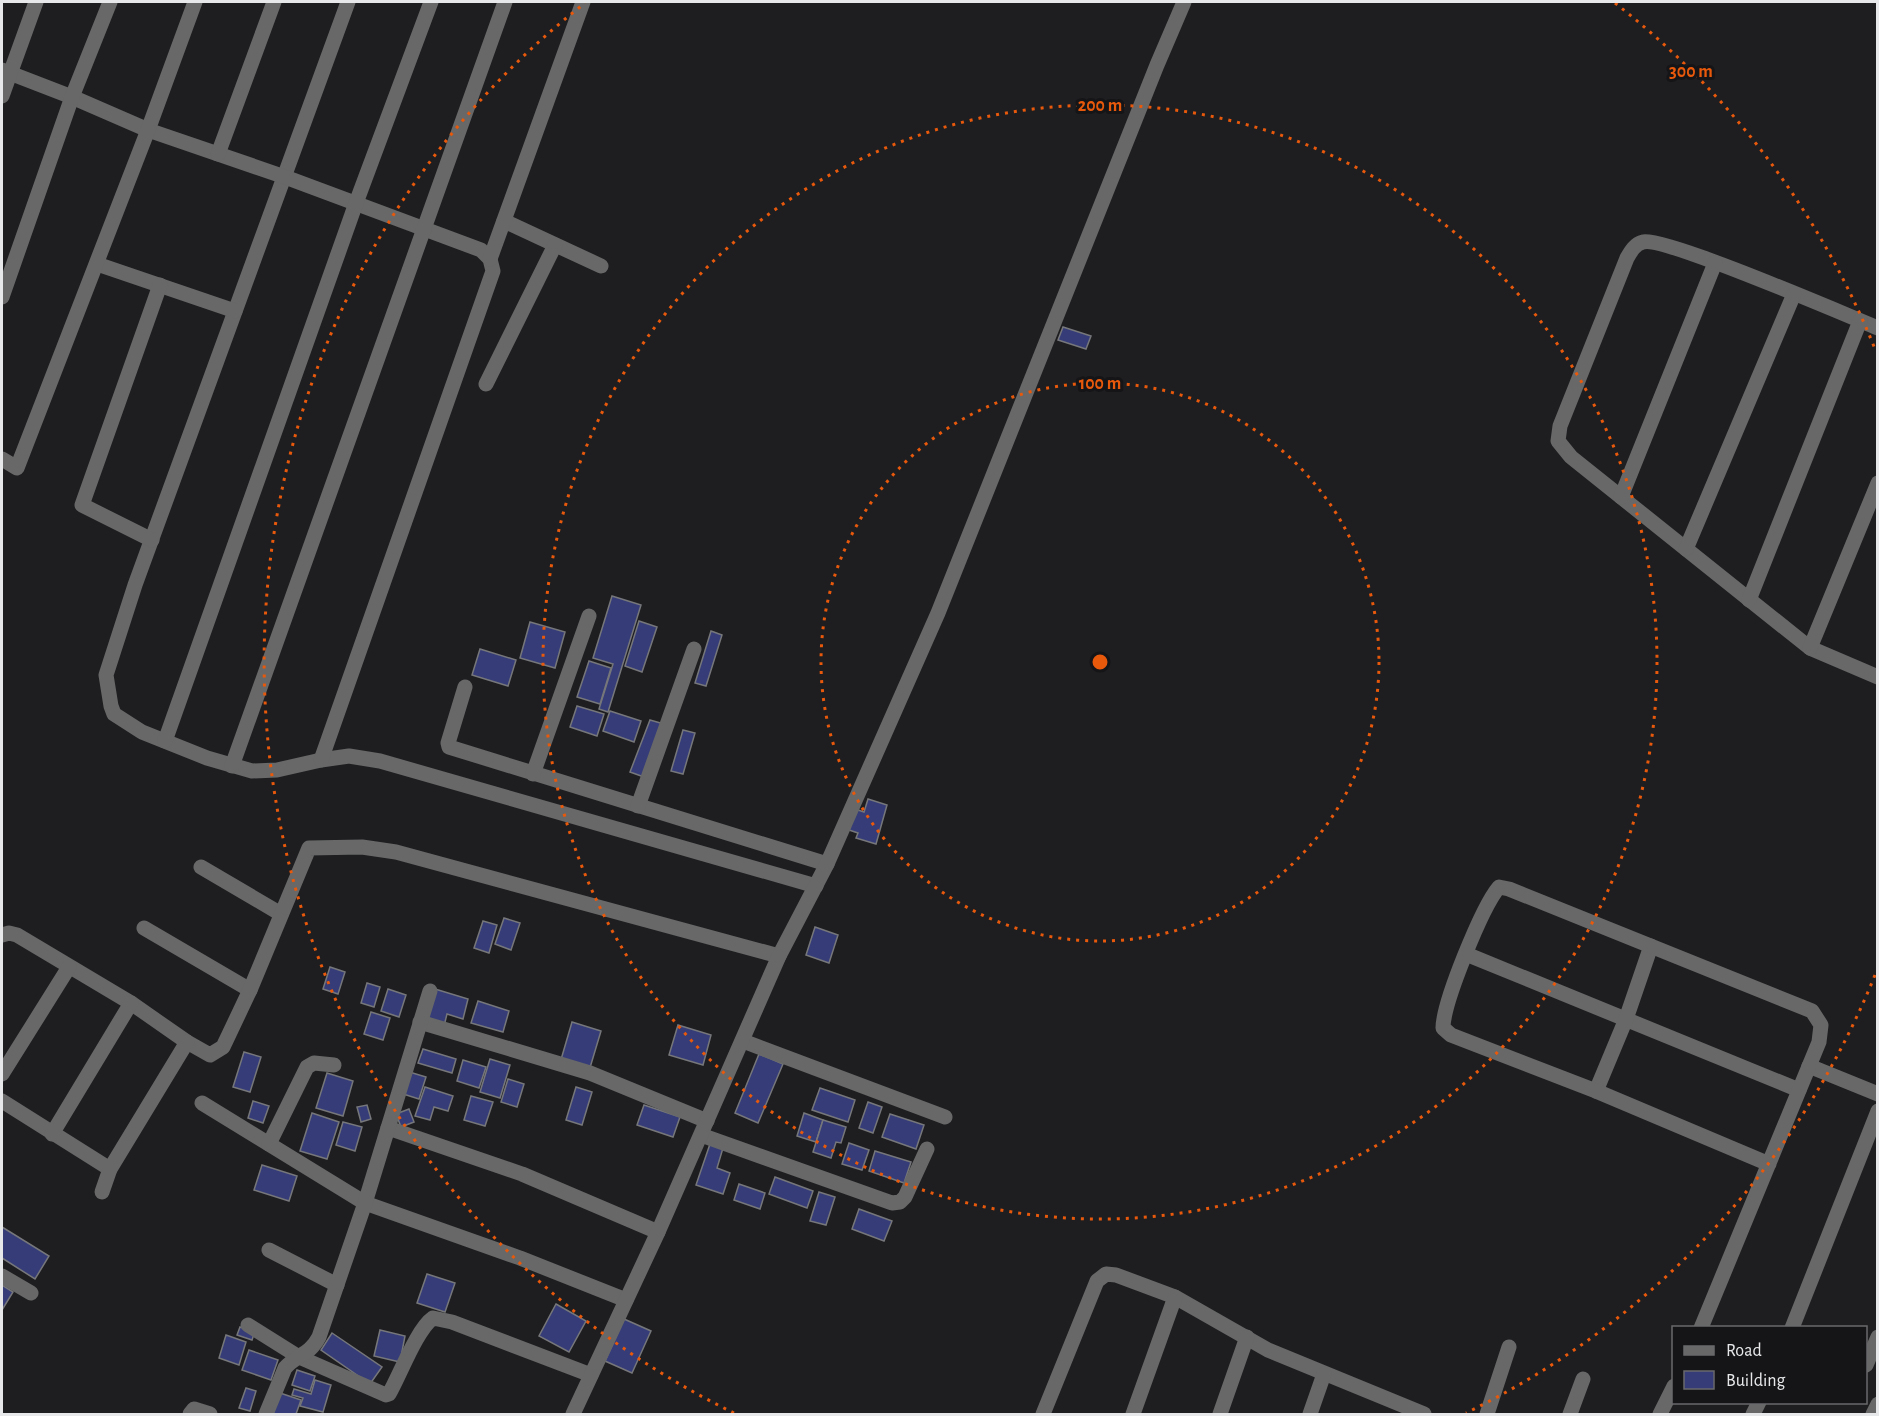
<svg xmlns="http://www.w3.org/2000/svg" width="1879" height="1416" viewBox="0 0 1879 1416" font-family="'Alegreya Sans',sans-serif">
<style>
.building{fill:#353c78;stroke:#76777a;stroke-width:1.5}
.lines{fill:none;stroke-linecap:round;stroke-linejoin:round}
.minor{stroke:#676867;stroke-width:15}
.ring{fill:none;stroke:#e8590c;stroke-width:3;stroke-dasharray:3 6}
.centre{fill:#e8590c;stroke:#151518;stroke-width:3}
.ring-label{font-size:18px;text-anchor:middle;font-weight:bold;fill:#e8590c;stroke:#151518;stroke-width:6;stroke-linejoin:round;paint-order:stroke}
</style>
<rect width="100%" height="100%" fill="#1e1e21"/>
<g class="building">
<path d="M 1063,327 L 1091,336 L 1086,349 L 1058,340 Z"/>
<path d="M 612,596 L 641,605 L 608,712 L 599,709 L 613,664 L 593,658 Z"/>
<path d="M 639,621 L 657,627 L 642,672 L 625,666 Z"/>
<path d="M 530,622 L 565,632 L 555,668 L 520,658 Z"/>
<path d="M 711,631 L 722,635 L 706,686 L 695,683 Z"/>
<path d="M 480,649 L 516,660 L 508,686 L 472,675 Z"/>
<path d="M 589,661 L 611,668 L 600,704 L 577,697 Z"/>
<path d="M 577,706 L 604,714 L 597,736 L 570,727 Z"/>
<path d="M 610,711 L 641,721 L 634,742 L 603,731 Z"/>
<path d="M 650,720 L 664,724 L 644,777 L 630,772 Z"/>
<path d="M 683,730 L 695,733 L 683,774 L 671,771 Z"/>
<path d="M 868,799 L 887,805 L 876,844 L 856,838 L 858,833 L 849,830 L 855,809 L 864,812 Z"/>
<path d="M 504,918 L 520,923 L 511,950 L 495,944 Z"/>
<path d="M 483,921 L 497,925 L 489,953 L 474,948 Z"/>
<path d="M 815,927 L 838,935 L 829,963 L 806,955 Z"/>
<path d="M 330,967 L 345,972 L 338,994 L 323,989 Z"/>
<path d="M 367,983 L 380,987 L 374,1007 L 361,1003 Z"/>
<path d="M 388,989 L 406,995 L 399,1017 L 381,1011 Z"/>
<path d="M 435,989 L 468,999 L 463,1019 L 447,1014 L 444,1026 L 424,1020 Z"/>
<path d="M 478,1001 L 509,1011 L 503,1032 L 471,1023 Z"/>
<path d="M 371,1012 L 390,1018 L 383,1040 L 364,1034 Z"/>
<path d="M 572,1022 L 601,1031 L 589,1071 L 560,1063 Z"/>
<path d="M 678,1025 L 711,1035 L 703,1065 L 669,1055 Z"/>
<path d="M 423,1049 L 456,1059 L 452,1073 L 418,1063 Z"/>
<path d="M 244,1052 L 261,1057 L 250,1092 L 233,1087 Z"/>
<path d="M 759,1054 L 783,1064 L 758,1123 L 735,1113 Z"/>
<path d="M 490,1059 L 510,1065 L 500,1098 L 480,1092 Z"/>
<path d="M 463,1060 L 486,1067 L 479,1088 L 457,1081 Z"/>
<path d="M 406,1071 L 426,1077 L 419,1099 L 400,1093 Z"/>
<path d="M 327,1073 L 353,1081 L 343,1116 L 316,1108 Z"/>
<path d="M 508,1079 L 524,1084 L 517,1107 L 501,1102 Z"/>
<path d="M 425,1087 L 453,1096 L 448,1111 L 434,1107 L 430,1120 L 415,1116 Z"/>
<path d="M 576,1087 L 592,1092 L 582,1125 L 566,1120 Z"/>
<path d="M 820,1088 L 855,1100 L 848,1122 L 812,1110 Z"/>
<path d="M 471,1096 L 493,1102 L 485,1126 L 464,1120 Z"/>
<path d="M 253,1101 L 269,1106 L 263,1123 L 248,1118 Z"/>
<path d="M 868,1102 L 882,1107 L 873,1133 L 859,1128 Z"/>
<path d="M 367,1105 L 371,1119 L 361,1122 L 357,1107 Z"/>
<path d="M 644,1105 L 680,1117 L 673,1137 L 637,1125 Z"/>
<path d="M 409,1109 L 414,1122 L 401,1127 L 396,1114 Z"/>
<path d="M 312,1113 L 339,1122 L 327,1159 L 300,1151 Z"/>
<path d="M 804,1113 L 823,1120 L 816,1142 L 797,1136 Z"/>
<path d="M 890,1114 L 924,1125 L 916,1149 L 882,1137 Z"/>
<path d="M 823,1120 L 846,1127 L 841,1143 L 836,1142 L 831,1158 L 813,1152 Z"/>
<path d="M 343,1122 L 362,1127 L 355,1151 L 336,1145 Z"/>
<path d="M 849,1143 L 869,1150 L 862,1170 L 842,1164 Z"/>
<path d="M 710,1144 L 723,1148 L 717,1168 L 730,1173 L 723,1194 L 696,1185 Z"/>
<path d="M 875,1151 L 911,1162 L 904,1183 L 869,1171 Z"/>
<path d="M 262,1165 L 297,1176 L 289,1201 L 254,1190 Z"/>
<path d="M 775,1177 L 813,1191 L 807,1208 L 769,1194 Z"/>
<path d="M 739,1184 L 765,1193 L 760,1209 L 734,1200 Z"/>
<path d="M 819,1192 L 835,1197 L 826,1225 L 810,1221 Z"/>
<path d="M 859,1209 L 892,1221 L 884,1241 L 852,1229 Z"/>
<path d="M 2,1227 L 49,1256 L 35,1279 L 2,1258 Z"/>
<path d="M 427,1274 L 455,1283 L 445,1312 L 417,1303 Z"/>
<path d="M 2,1285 L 13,1292 L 2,1310 Z"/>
<path d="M 556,1304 L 586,1321 L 569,1352 L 539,1336 Z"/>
<path d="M 624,1319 L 651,1331 L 632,1373 L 605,1361 Z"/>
<path d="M 240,1327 L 255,1331 L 252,1340 L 237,1335 Z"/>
<path d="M 380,1330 L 405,1336 L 400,1362 L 374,1356 Z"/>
<path d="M 332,1333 L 382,1367 L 370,1384 L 321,1350 Z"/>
<path d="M 226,1335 L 246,1342 L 239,1365 L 219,1358 Z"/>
<path d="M 249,1350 L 278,1360 L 271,1380 L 242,1370 Z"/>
<path d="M 297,1370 L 315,1376 L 310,1391 L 292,1385 Z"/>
<path d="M 315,1380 L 331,1385 L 323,1412 L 300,1406 L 303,1398 L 292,1395 L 294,1389 L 311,1394 Z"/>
<path d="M 246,1388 L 256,1391 L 250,1411 L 239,1408 Z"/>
<path d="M 280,1393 L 301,1400 L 296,1414 L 273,1414 Z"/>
</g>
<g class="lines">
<g class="minor">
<path d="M 348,2 L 135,585 L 106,675 L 111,706 L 114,714 L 142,732 L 207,758 L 252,771 L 277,770 L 321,760 L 349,756 L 380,761 L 816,886"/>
<path d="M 2,70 L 72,97 L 148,130 L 285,177 L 481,250 L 490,259 L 493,271 L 321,760"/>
<path d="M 2,96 L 36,2"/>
<path d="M 218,154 L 274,2"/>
<path d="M 504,221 L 601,266"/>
<path d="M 490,259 L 583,2"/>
<path d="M 97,264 L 235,311"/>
<path d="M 2,297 L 72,97 L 110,2"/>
<path d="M 1878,328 C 1846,315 1663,236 1643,242 C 1635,244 1631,251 1627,258 L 1560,426 L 1558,441 L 1571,457 L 1810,648 L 1878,677"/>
<path d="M 486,384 L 555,245"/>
<path d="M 2,459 L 17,468 L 148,130 L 195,2"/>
<path d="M 1621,497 L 1715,263"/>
<path d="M 152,540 L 82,505 L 160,285"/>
<path d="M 1686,549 L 1794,294"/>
<path d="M 1749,600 L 1860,321"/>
<path d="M 1810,648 L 1878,483"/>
<path d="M 465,687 L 448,743 L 449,747 L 827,864"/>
<path d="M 165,741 L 356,203 L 431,2"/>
<path d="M 232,766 L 505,2"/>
<path d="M 533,774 L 589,616"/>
<path d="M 638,806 L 694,649"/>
<path d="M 201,867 L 281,914"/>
<path d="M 144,928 L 250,990"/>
<path d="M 2,935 L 9,933 L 17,935 L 131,1003 L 187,1042 L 210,1055 L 223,1047 L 250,990 L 309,848 L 362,847 L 396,852 L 779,956"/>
<path d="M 1466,954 L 1799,1090"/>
<path d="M 420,1022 L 590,1073 L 707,1121"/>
<path d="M 743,1041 L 945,1117"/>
<path d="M 1809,1066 L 1878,1094"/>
<path d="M 2,1074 L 69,967"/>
<path d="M 1596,1091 L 1626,1019 L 1651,946"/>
<path d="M 2,1101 L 110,1169"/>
<path d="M 202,1103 L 365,1203 L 520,1258 L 626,1300"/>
<path d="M 388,1128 L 522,1174 L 658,1232"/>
<path d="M 52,1134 L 131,1003"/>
<path d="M 701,1135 L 892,1203 L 900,1202 L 905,1197 L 927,1149"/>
<path d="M 269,1144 L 307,1067 L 314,1063 L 334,1065"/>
<path d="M 102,1192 L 110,1169 L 187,1042"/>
<path d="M 269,1250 L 337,1285"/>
<path d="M 2,1276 L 31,1293"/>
<path d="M 248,1325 L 299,1357 L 386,1395 L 389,1394 C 400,1375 417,1329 433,1318 L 452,1322 L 591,1375"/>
<path d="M 1701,1328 L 1819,1042 L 1821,1025 L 1812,1011 L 1509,889 L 1499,887 C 1482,907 1443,1003 1443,1028 L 1451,1035 L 1596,1091 L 1769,1164"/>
<path d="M 1792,1328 L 1878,1111"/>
<path d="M 1866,1365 L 1878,1337"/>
<path d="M 190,1414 L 194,1409 L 210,1414"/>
<path d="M 266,1414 L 285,1368 C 297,1354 309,1356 319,1337 L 365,1203 L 430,991"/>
<path d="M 573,1414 L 658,1232 L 779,956 L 827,864 L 938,613 L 1157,65 L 1184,2"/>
<path d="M 1043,1414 L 1097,1281 L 1106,1274 L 1116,1275 L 1175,1297 L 1268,1350 L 1424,1414"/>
<path d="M 1133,1414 L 1175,1297"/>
<path d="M 1220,1414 L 1247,1337"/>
<path d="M 1310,1414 L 1324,1374"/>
<path d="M 1487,1414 L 1509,1347"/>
<path d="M 1570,1414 L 1583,1379"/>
<path d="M 1660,1414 L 1674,1386"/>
<path d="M 1753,1414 L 1759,1402"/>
<path d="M 1873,1414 L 1878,1404"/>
</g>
</g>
<g class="ring">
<circle cx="1100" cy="662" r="279"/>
<circle cx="1100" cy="662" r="557"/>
<path d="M1875 975A836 836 0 0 1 1466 1413M734 1413A836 836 0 0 1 585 3M1615 3A836 836 0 0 1 1875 349"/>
</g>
<circle cx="1100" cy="662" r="9" class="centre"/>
<g class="ring-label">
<text x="1691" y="77">300 m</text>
<text x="1100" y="111">200 m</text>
<text x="1100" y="389">100 m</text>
</g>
<rect width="1879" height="1416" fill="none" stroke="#e7e8ea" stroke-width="6"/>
<rect x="1672" y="1326" width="195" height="78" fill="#151518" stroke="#69696c" stroke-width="1.5"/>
<rect x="1684" y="1346" width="30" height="9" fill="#676867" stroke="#69696c" stroke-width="1.5"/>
<text x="1726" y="1356" font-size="18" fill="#e7e8ea">Road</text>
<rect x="1684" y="1371" width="30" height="18" fill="#353c78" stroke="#69696c" stroke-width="1.5"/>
<text x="1726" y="1386" font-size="18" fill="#e7e8ea">Building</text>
</svg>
